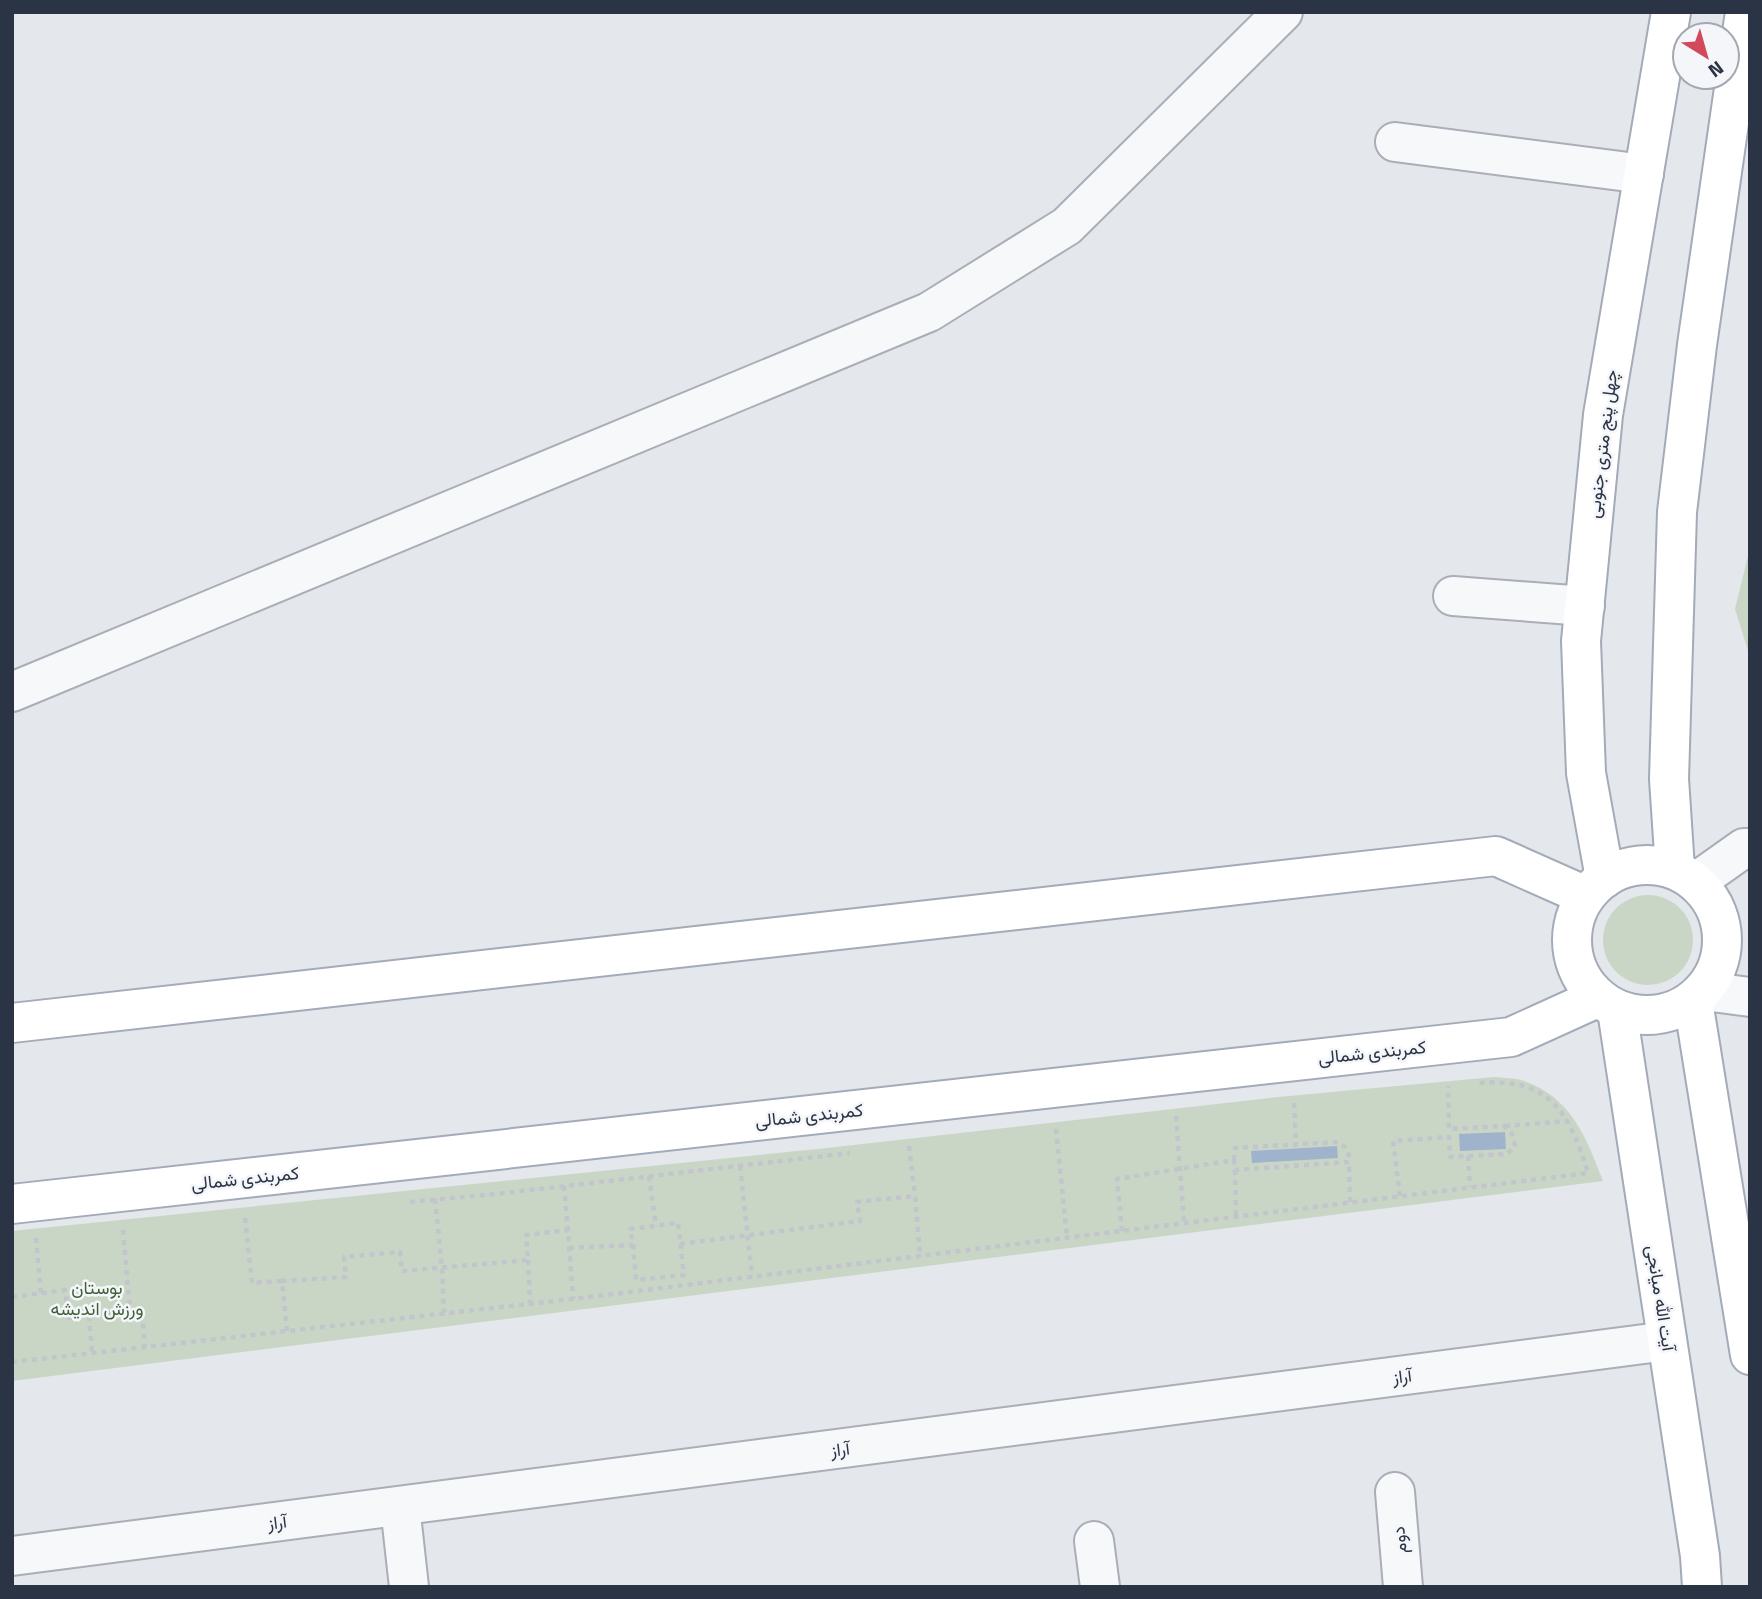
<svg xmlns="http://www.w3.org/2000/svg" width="1762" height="1599" viewBox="0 0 1762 1599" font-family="'Titillium Web',Vazirmatn,sans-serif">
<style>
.green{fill:#c9d6c5}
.water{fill:#9fb4cc}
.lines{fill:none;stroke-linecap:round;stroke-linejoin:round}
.minor-casing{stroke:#a9aeb7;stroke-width:42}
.major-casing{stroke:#a3abb8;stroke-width:42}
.path{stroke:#c2c5cb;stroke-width:4.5;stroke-dasharray:5 5;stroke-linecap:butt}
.minor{stroke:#f7f8fa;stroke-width:38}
.major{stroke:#fff;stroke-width:38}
.labels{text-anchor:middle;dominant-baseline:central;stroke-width:5;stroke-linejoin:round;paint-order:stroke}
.street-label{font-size:18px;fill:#2b3445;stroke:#f4f6f9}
.park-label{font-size:18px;fill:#3f6138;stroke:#f4f6f9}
</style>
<rect width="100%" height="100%" fill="#e4e7ec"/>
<g class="green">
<path d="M 1750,548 L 1750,657 L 1735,609 Z"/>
<circle cx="1648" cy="940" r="45"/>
<path d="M 1494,1077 C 1503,1078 1513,1078 1521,1080 C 1571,1096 1586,1137 1603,1181 L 12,1381 L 12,1231 L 827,1148 L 1278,1097 Z"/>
</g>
<g class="water">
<path d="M 1505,1132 L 1506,1149 L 1460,1151 L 1459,1134 Z"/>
<path d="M 1337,1146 L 1338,1158 L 1252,1163 L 1251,1151 Z"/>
</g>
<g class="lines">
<g class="minor-casing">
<g id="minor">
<path d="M 1395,142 L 1644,174"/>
<path d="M 1453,596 L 1585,606"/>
<path d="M 12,692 L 929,312 L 1067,226 L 1283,12"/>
<path d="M 1696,882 L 1744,848 L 1750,848"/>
<path d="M 1704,991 L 1750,997"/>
<path d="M 1395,1492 L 1403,1587"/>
<path d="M 400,1506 L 409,1587"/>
<path d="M 1094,1541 L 1100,1587"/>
<path d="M 12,1556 L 1667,1341"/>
</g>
</g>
<g class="major-casing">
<g id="major">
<circle cx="1647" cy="940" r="75"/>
<path d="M 1675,869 L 1669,779 L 1677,512 L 1697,345 L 1745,12"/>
<path d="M 1605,878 L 1586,773 L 1581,641 L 1603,415 L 1671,12"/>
<path d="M 1693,1001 L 1750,1355"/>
<path d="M 1617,1010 L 1700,1556 L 1702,1587"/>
<path d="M 12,1023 L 1496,856 L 1586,896"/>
<path d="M 12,1204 L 1511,1037 L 1597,998"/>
</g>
</g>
<g class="path">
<path d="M 1294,1103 L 1296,1144"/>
<path d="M 1176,1116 L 1184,1223"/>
<path d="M 1505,1126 L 1568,1121"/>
<path d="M 1056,1129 L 1067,1237"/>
<path d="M 909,1146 L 915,1196"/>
<path d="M 1468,1156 L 1470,1187"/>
<path d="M 1234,1160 L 1235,1148 L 1338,1142 C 1348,1148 1349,1152 1349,1162"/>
<path d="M 740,1166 L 752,1276"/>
<path d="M 1235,1170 L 1236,1216"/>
<path d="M 649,1176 L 656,1226"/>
<path d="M 564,1186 L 568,1230"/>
<path d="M 1400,1196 L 1393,1141 L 1449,1137 L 1450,1157 L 1507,1154 L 1515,1146 L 1512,1134 L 1504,1126 L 1449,1129 L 1448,1086"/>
<path d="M 435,1199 L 442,1267 L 444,1313"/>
<path d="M 410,1202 L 505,1193 L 850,1153"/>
<path d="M 245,1218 L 252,1283 L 282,1281"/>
<path d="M 123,1230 L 130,1311"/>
<path d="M 1122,1231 L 1117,1179 L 1234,1160 L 1235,1170 L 1349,1162 L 1350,1202"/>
<path d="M 36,1238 L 41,1294"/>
<path d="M 680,1244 L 860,1221 L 857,1202 L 915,1196 L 920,1255"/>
<path d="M 569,1248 L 633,1245 L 630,1229 L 678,1223 L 684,1275 L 636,1280 L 633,1245"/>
<path d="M 528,1260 L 530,1303"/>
<path d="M 12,1297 L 65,1290 L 69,1318 L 142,1309 L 145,1347"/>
<path d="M 89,1316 L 92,1353"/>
<path d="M 287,1331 L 282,1281 L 346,1277 L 344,1257 L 400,1252 L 402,1271 L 528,1260 L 526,1235 L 568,1230 L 573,1299"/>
<path d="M 12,1362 L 573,1299 L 1588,1173 C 1569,1111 1549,1077 1478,1083"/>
</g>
<use href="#minor" class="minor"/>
<use href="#major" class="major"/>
</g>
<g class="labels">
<g class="street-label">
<text transform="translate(1602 444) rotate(-83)">چهل پنج متری جنوبی</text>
<text transform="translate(1372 1052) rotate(-6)">کمربندی شمالی</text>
<text transform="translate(809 1115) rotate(-6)">کمربندی شمالی</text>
<text transform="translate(245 1178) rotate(-6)">کمربندی شمالی</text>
<text transform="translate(1661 1298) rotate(81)">آیت الله میانجی</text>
<text transform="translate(1402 1376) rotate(-7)">آراز</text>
<text transform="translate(840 1449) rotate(-7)">آراز</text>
<text transform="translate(277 1522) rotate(-7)">آراز</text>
<text transform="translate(1399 1540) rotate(-95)">دوم</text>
</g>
<g class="park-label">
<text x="97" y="1287">بوستان<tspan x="97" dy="21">ورزش اندیشه</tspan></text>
</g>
</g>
<rect width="1762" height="1599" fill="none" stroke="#2b3445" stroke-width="28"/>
<g transform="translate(1706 56) rotate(143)"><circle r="33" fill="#f4f6f9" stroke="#a4a8b1" stroke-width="2"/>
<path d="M0-5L12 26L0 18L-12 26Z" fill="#d1495b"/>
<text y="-10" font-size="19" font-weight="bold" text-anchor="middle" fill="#2b3445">N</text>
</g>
</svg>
